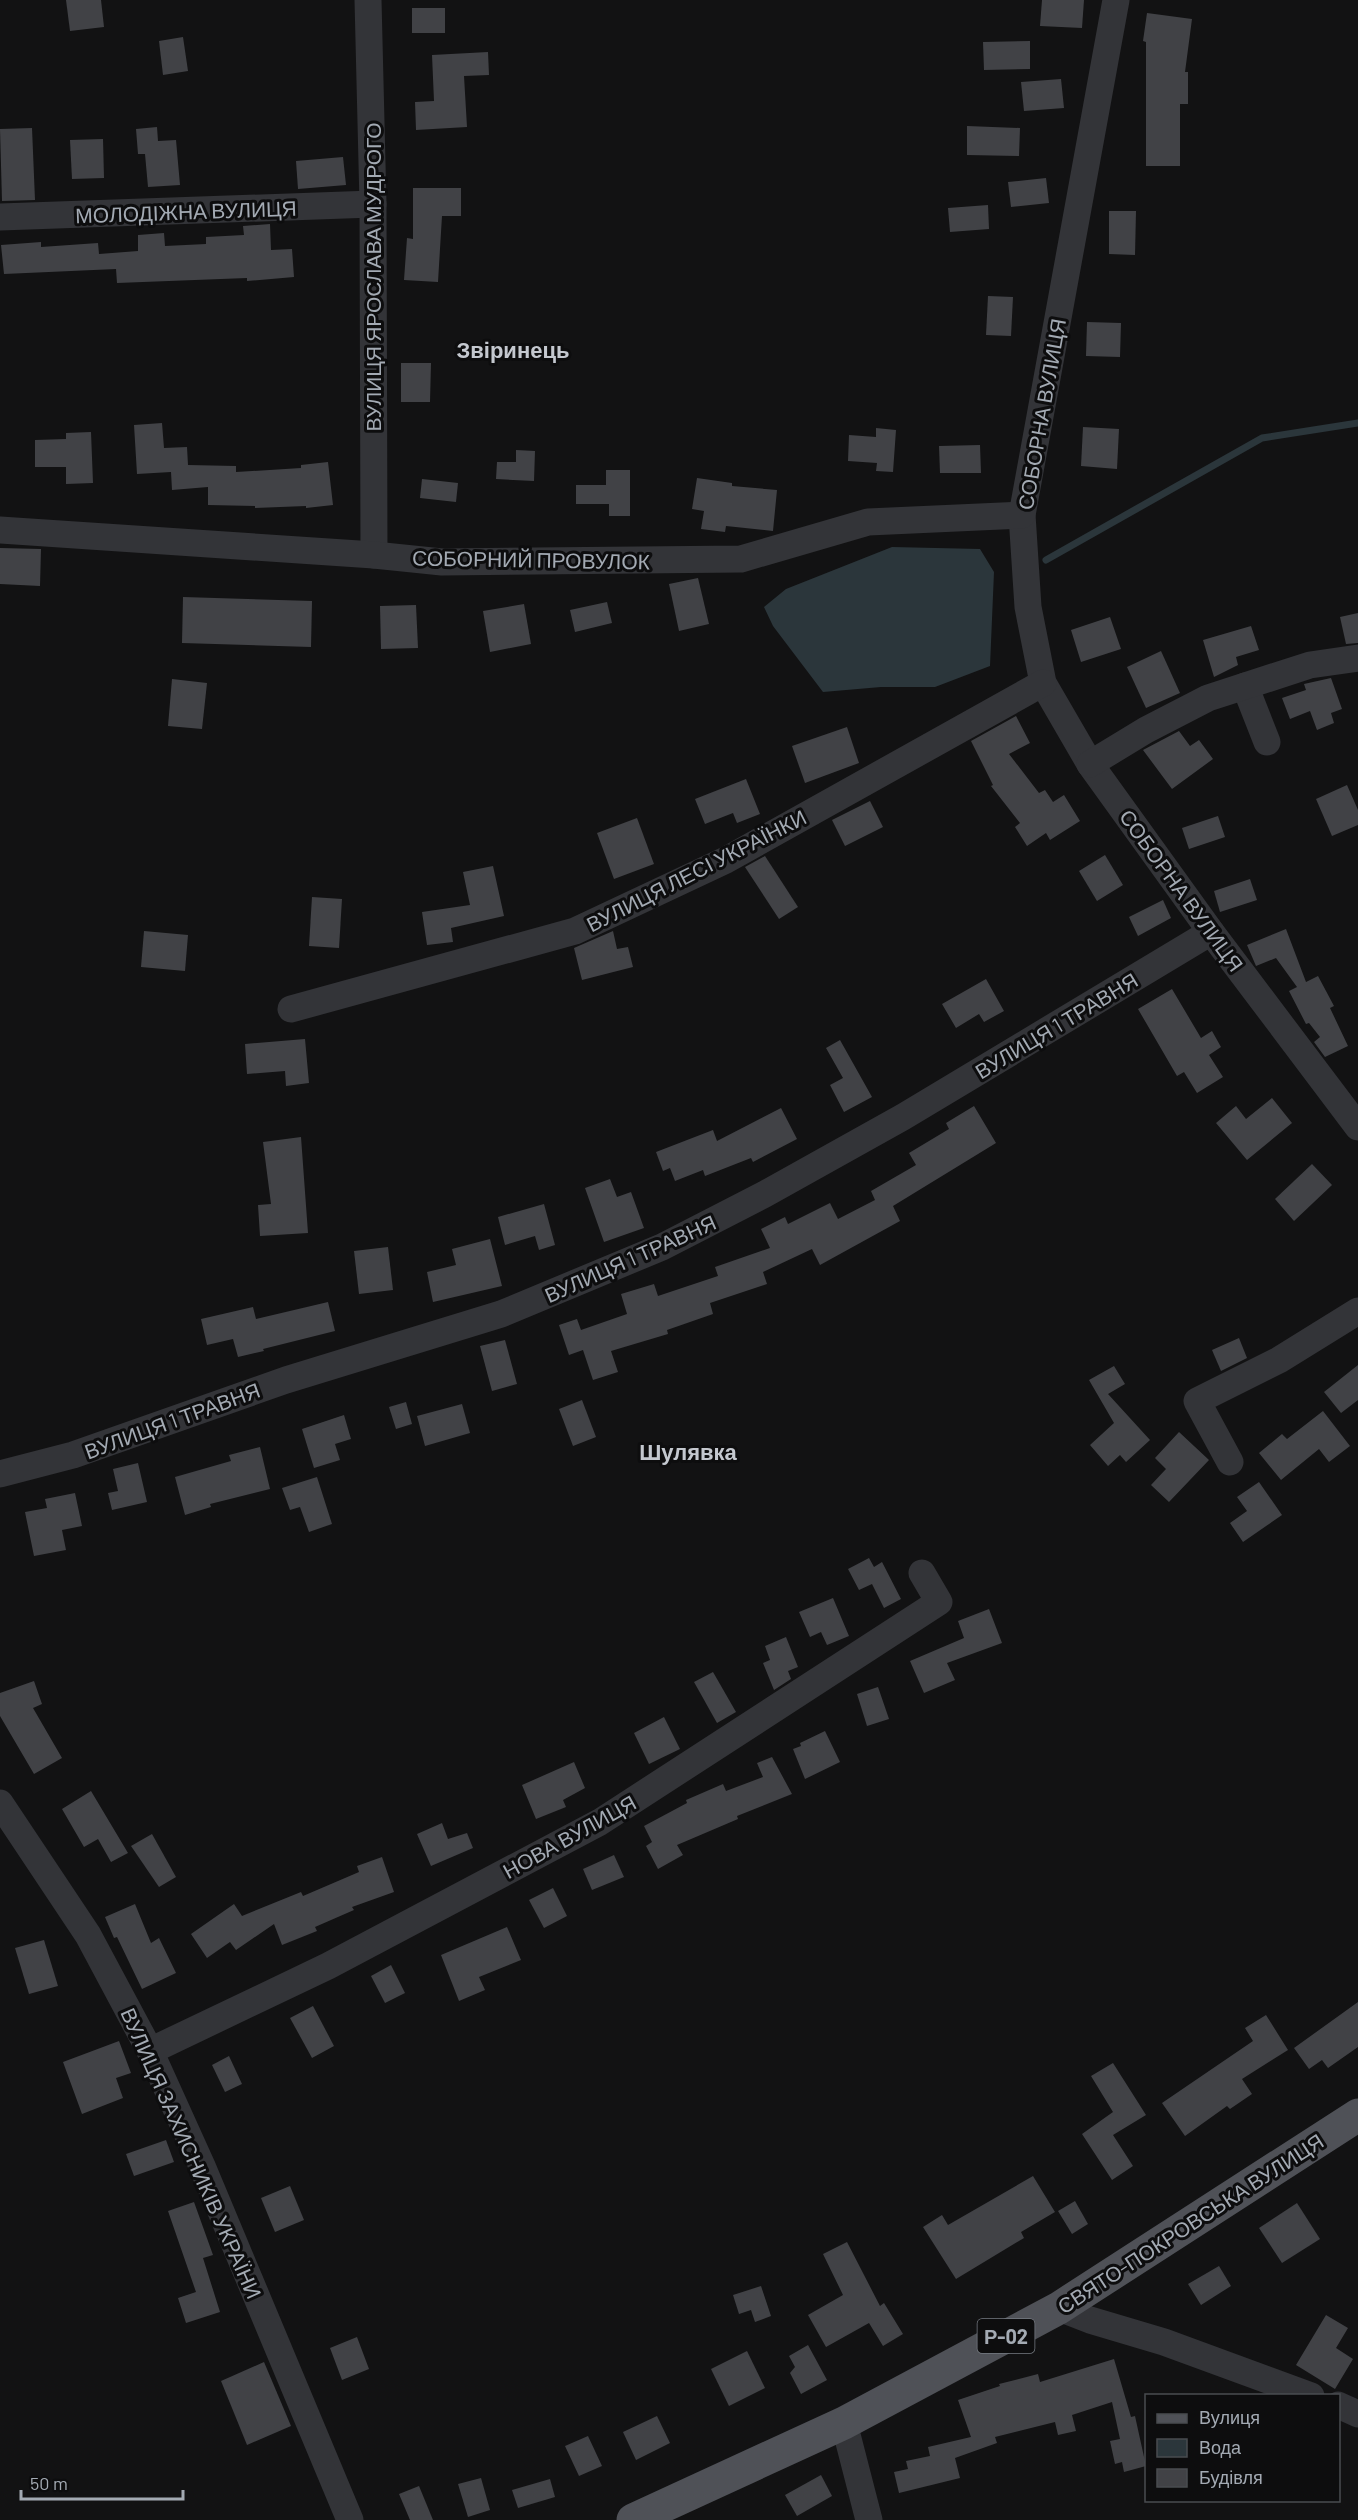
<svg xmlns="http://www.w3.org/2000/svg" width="1358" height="2520" viewBox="0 0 1358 2520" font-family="Barlow,sans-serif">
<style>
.water{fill:#2b363b}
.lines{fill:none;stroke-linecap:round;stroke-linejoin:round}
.stream{stroke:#2b363b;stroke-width:7}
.building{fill:#414246}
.minor{stroke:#333438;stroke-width:27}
.major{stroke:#4f5157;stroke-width:33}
.labels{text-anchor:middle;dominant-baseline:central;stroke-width:6;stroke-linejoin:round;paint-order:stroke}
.shield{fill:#0d0d0e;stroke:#767b82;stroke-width:1.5}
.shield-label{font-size:20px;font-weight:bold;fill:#a3aab3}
.street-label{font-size:21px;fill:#a3aab3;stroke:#0d0d0e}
.neighbourhood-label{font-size:22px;font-weight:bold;fill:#c4c8cf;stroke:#0d0d0e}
</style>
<rect width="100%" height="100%" fill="#121213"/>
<path class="water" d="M 892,547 L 980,549 L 994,572 L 990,666 L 935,687 L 881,687 L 823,692 L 773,626 L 764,607 L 786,589 Z"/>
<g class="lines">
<path class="stream" d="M 1046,560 L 1262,438 L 1358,423"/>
</g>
<g class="building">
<path d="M 66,0 L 101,0 L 104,27 L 70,31 Z"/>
<path d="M 1042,0 L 1084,0 L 1082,28 L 1040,26 Z"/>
<rect x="412" y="8" width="33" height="25"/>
<path d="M 1147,13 L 1192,19 L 1185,72 L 1188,72 L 1188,104 L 1180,104 L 1180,166 L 1146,166 L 1146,42 L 1143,41 Z"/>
<path d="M 183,37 L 188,71 L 163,75 L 159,41 Z"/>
<path d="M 1030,41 L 1030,69 L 984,70 L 983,42 Z"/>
<path d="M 488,52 L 489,75 L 464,76 L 467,127 L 416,130 L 415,102 L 434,101 L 432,55 Z"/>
<path d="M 1061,79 L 1064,108 L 1024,111 L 1021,82 Z"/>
<path d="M 967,126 L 1020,128 L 1019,156 L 967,155 Z"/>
<path d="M 157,127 L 158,141 L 176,140 L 180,185 L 148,187 L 145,154 L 138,154 L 136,129 Z"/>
<path d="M 32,128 L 35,200 L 2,201 L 0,129 Z"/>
<path d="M 103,139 L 104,178 L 72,179 L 70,140 Z"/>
<path d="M 343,157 L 346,185 L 298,189 L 296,161 Z"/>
<path d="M 1046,178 L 1049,203 L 1011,207 L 1008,182 Z"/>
<path d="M 413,188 L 461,188 L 461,216 L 442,216 L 438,282 L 404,280 L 407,238 L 413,239 Z"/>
<path d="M 988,205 L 989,229 L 950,232 L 948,208 Z"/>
<path d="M 1109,211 L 1136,211 L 1135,255 L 1109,254 Z"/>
<path d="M 270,224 L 271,250 L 292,249 L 294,277 L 247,281 L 247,278 L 117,283 L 116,269 L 4,274 L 1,245 L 41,242 L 41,247 L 98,243 L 99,254 L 138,251 L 138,235 L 164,233 L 165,246 L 206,244 L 206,237 L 244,235 L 243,226 Z"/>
<path d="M 988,296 L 1013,297 L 1011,336 L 986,335 Z"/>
<path d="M 1087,322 L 1121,323 L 1120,357 L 1086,356 Z"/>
<path d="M 401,363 L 431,363 L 430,402 L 401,402 Z"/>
<path d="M 162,423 L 164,448 L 187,447 L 188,465 L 236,466 L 236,472 L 301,468 L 301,465 L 328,462 L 333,505 L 306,508 L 306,506 L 255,508 L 255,506 L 208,505 L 208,487 L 172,490 L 171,472 L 137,474 L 134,425 Z"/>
<path d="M 1083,427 L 1119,429 L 1117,469 L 1081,466 Z"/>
<path d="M 876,428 L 896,430 L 893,472 L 876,471 L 877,463 L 848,461 L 849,435 L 876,437 Z"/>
<path d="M 91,432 L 93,483 L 66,484 L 66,467 L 35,467 L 35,440 L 66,439 L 66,433 Z"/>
<path d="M 980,445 L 981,473 L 940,473 L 939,446 Z"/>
<path d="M 516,450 L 535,451 L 534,481 L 496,479 L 497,462 L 516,462 Z"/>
<path d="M 606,470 L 630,470 L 630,516 L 609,516 L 609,504 L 576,504 L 576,485 L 606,485 Z"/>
<path d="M 697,478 L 732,483 L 732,486 L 777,490 L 773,531 L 726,526 L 725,532 L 701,529 L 704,511 L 692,509 Z"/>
<path d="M 422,479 L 458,483 L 456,502 L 420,498 Z"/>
<path d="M 0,548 L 41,549 L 40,586 L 0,584 Z"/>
<path d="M 698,578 L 709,624 L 679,631 L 669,584 Z"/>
<path d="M 183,597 L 312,601 L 311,647 L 182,643 Z"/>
<path d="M 607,602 L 612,623 L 575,632 L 570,610 Z"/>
<path d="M 524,604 L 531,644 L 490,652 L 483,611 Z"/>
<path d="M 416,605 L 418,648 L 381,649 L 380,606 Z"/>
<path d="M 1358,613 L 1358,643 L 1346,644 L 1340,617 Z"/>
<path d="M 1110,617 L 1121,649 L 1081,662 L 1071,630 Z"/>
<path d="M 1251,626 L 1259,650 L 1236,657 L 1238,665 L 1214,677 L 1203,640 Z"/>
<path d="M 1161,651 L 1180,693 L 1146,708 L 1127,667 Z"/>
<path d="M 1331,678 L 1342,709 L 1331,713 L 1334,723 L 1317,730 L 1310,711 L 1290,719 L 1282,698 L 1306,690 L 1304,684 Z"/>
<path d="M 172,679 L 207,683 L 202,729 L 168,726 Z"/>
<path d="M 1016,716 L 1030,743 L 1009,754 L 1039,793 L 1045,790 L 1053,802 L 1064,795 L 1080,821 L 1050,840 L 1046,833 L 1027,846 L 1015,827 L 1020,823 L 991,786 L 993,785 L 971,741 Z"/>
<path d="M 847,727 L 859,763 L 805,783 L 792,746 Z"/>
<path d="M 1179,731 L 1190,746 L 1199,740 L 1213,759 L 1172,789 L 1143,750 Z"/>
<path d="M 746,779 L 760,814 L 737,823 L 733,813 L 705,824 L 695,799 Z"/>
<path d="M 1347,785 L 1358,810 L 1358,825 L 1332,836 L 1316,799 Z"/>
<path d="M 870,801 L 883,827 L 845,846 L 832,820 Z"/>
<path d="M 1218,816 L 1225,837 L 1189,849 L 1182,828 Z"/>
<path d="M 637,818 L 654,864 L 614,879 L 597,833 Z"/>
<path d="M 1105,855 L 1123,885 L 1097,901 L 1079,871 Z"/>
<path d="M 765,856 L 798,907 L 779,919 L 745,867 Z"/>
<path d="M 493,866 L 504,916 L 451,928 L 453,942 L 427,945 L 422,912 L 470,905 L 463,872 Z"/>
<path d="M 1250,879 L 1257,900 L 1220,912 L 1214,891 Z"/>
<path d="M 312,897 L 342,899 L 339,948 L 309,946 Z"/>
<path d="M 1163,900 L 1171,918 L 1138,936 L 1129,917 Z"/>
<path d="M 1286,929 L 1306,982 L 1318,976 L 1334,1006 L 1330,1008 L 1348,1046 L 1325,1057 L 1314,1042 L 1320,1037 L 1309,1023 L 1306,1024 L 1289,991 L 1297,987 L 1276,958 L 1256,966 L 1247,945 Z"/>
<path d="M 144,931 L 188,935 L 185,971 L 141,967 Z"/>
<path d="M 613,931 L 617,949 L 628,947 L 633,967 L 582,980 L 574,948 Z"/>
<path d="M 986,979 L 1004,1011 L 984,1022 L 979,1014 L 956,1028 L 942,1004 Z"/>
<path d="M 1172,989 L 1201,1038 L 1212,1031 L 1221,1047 L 1209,1055 L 1223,1077 L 1197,1093 L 1184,1072 L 1177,1076 L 1138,1009 Z"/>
<path d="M 305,1039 L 309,1083 L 286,1086 L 285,1071 L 247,1074 L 245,1044 Z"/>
<path d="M 840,1040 L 872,1097 L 844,1112 L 830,1085 L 843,1078 L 826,1048 Z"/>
<path d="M 1272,1098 L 1292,1123 L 1247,1160 L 1216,1123 L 1236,1106 L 1246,1119 Z"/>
<path d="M 974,1106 L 996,1143 L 893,1206 L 900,1221 L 820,1265 L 812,1249 L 763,1272 L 767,1284 L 710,1303 L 713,1314 L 667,1330 L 668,1334 L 611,1351 L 618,1372 L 593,1380 L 583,1350 L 569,1355 L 559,1325 L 577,1319 L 581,1330 L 627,1314 L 621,1294 L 654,1284 L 658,1296 L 718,1276 L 715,1267 L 770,1248 L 761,1229 L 785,1217 L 788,1224 L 830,1203 L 838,1219 L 875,1200 L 871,1191 L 916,1165 L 909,1153 L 949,1129 L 946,1123 Z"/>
<path d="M 781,1108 L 797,1139 L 753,1162 L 751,1158 L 705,1176 L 703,1170 L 675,1181 L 670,1168 L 663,1171 L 656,1152 L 713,1130 L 717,1141 Z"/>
<path d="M 301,1137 L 308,1233 L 260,1236 L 258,1205 L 271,1204 L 263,1142 Z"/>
<path d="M 1312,1164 L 1332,1185 L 1294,1221 L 1275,1199 Z"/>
<path d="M 610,1179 L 617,1197 L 631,1192 L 644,1228 L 604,1242 L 585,1188 Z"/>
<path d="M 544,1204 L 555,1245 L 539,1250 L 535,1236 L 505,1245 L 498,1217 Z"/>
<path d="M 490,1239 L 502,1286 L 433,1302 L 427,1272 L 456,1265 L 452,1249 Z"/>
<path d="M 388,1247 L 393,1290 L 359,1294 L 354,1251 Z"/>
<path d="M 328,1302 L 335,1331 L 263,1349 L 264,1351 L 238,1357 L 233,1339 L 207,1345 L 201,1319 L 253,1307 L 256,1319 Z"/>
<path d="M 1239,1338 L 1247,1358 L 1221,1371 L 1212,1350 Z"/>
<path d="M 505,1340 L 517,1384 L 492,1391 L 480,1346 Z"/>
<path d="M 1358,1365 L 1358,1400 L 1341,1413 L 1324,1392 Z"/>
<path d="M 1114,1366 L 1125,1384 L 1108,1394 L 1150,1440 L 1126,1462 L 1120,1455 L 1108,1466 L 1090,1445 L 1114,1423 L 1089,1380 Z"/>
<path d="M 582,1400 L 596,1437 L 573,1446 L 559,1409 Z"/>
<path d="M 406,1402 L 412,1424 L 396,1429 L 389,1407 Z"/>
<path d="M 462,1404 L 470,1433 L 425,1446 L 417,1416 Z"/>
<path d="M 1323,1411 L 1350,1446 L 1329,1462 L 1319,1449 L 1281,1480 L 1259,1453 L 1282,1434 L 1287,1439 Z"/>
<path d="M 344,1415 L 351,1439 L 335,1444 L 340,1460 L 314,1468 L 302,1429 Z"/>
<path d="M 1179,1432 L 1209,1460 L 1169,1502 L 1151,1485 L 1166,1469 L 1155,1458 Z"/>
<path d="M 260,1447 L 270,1489 L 210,1504 L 211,1507 L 185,1515 L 175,1477 L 231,1461 L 229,1455 Z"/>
<path d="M 138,1463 L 147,1502 L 112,1510 L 108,1493 L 118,1491 L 113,1469 Z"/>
<path d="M 317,1477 L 332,1524 L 309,1532 L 300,1507 L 290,1510 L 282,1488 Z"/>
<path d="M 1259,1482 L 1282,1515 L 1243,1542 L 1230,1523 L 1247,1511 L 1237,1497 Z"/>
<path d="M 75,1493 L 82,1526 L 62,1530 L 66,1550 L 34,1556 L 25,1512 L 47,1508 L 45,1499 Z"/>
<path d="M 869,1558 L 874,1567 L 882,1562 L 901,1599 L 884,1608 L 872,1584 L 859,1590 L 848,1569 Z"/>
<path d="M 833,1598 L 849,1636 L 827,1645 L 821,1632 L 810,1637 L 799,1612 Z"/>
<path d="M 989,1609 L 1002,1643 L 947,1663 L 955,1680 L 924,1693 L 910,1661 L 964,1638 L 958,1621 Z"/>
<path d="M 786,1637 L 798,1667 L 788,1671 L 791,1679 L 774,1690 L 763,1663 L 770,1660 L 765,1646 Z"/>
<path d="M 713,1672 L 736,1712 L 717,1723 L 694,1682 Z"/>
<path d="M 34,1681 L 42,1704 L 33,1708 L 62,1758 L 34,1774 L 0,1716 L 0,1693 Z"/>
<path d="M 878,1687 L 889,1719 L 867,1726 L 857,1694 Z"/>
<path d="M 664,1717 L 680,1749 L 649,1764 L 634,1733 Z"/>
<path d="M 825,1731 L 840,1762 L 805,1779 L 793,1749 L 801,1746 L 800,1743 Z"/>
<path d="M 772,1757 L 792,1794 L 737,1816 L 738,1819 L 677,1845 L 683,1855 L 658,1869 L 646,1846 L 652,1842 L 644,1826 L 687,1803 L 686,1800 L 723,1784 L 726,1791 L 763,1777 L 757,1763 Z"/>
<path d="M 574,1762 L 585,1788 L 563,1800 L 566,1807 L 536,1819 L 522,1785 Z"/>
<path d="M 91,1791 L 128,1853 L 111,1862 L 98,1839 L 84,1847 L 62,1809 Z"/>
<path d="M 442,1823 L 448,1839 L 467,1833 L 473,1848 L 431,1866 L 417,1834 Z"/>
<path d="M 152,1834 L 176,1877 L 159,1887 L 131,1846 Z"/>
<path d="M 614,1855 L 624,1877 L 592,1890 L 583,1869 Z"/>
<path d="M 382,1857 L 394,1892 L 352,1907 L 354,1910 L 315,1927 L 317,1931 L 282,1945 L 274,1924 L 236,1950 L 230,1942 L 207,1958 L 191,1934 L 234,1904 L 242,1916 L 301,1892 L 303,1896 L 359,1872 L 357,1866 Z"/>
<path d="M 553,1888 L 567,1916 L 544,1928 L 529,1900 Z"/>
<path d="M 135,1904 L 151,1943 L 159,1938 L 176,1973 L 142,1989 L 117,1937 L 114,1938 L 105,1917 Z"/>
<path d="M 507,1927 L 521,1960 L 479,1977 L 485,1990 L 459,2001 L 441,1955 Z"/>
<path d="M 44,1940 L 58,1986 L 29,1994 L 15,1948 Z"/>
<path d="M 391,1965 L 405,1993 L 385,2003 L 371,1976 Z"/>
<path d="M 1358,2002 L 1358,2047 L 1328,2068 L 1322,2060 L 1309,2069 L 1294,2048 Z"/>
<path d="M 313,2006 L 334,2046 L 312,2058 L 290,2018 Z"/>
<path d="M 1266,2015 L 1288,2050 L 1242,2079 L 1252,2094 L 1230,2109 L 1227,2106 L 1185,2136 L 1162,2103 L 1253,2041 L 1245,2028 Z"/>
<path d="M 119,2041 L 131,2073 L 116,2078 L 123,2098 L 82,2114 L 63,2062 Z"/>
<path d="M 229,2056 L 242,2084 L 225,2092 L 212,2065 Z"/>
<path d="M 1113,2063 L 1146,2115 L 1113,2135 L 1133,2166 L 1112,2180 L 1082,2134 L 1113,2112 L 1091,2076 Z"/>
<path d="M 166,2140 L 174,2162 L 134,2176 L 126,2154 Z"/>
<path d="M 1033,2176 L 1055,2212 L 1021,2232 L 1024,2238 L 956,2279 L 923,2227 L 942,2215 L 948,2225 Z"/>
<path d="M 290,2186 L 304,2220 L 275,2232 L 261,2198 Z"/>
<path d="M 1075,2201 L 1088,2224 L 1072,2234 L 1058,2211 Z"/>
<path d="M 194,2202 L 213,2255 L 203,2258 L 220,2312 L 186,2323 L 178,2298 L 196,2292 L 168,2211 Z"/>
<path d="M 1297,2203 L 1320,2239 L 1282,2263 L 1259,2228 Z"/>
<path d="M 847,2242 L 880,2306 L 884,2303 L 903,2334 L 883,2346 L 869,2323 L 826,2347 L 808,2315 L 843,2295 L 823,2254 Z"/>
<path d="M 1219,2266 L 1231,2286 L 1201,2305 L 1188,2284 Z"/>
<path d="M 761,2286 L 771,2316 L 755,2322 L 751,2310 L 739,2314 L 733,2295 Z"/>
<path d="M 1326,2315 L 1348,2328 L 1336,2348 L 1353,2359 L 1335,2389 L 1296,2365 Z"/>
<path d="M 357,2337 L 369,2369 L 342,2380 L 330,2348 Z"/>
<path d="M 808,2345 L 827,2380 L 801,2394 L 790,2373 L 795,2367 L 789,2356 Z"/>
<path d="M 747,2351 L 765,2388 L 729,2406 L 711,2369 Z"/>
<path d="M 1114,2359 L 1131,2417 L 1135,2416 L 1146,2466 L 1124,2472 L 1122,2462 L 1115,2464 L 1110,2441 L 1120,2439 L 1112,2402 L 1072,2415 L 1076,2431 L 1058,2435 L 1055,2422 L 995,2437 L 997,2443 L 955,2458 L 960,2478 L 899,2493 L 894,2472 L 908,2469 L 906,2461 L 930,2456 L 928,2447 L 971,2437 L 958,2400 L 1000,2386 L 999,2384 L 1038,2374 L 1040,2382 Z"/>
<path d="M 264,2362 L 291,2426 L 247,2445 L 221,2381 Z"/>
<path d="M 657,2416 L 670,2443 L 636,2460 L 623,2432 Z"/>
<path d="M 588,2436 L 602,2466 L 579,2476 L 565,2446 Z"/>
<path d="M 821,2475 L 832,2496 L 797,2516 L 785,2495 Z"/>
<path d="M 481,2478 L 490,2510 L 468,2517 L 458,2484 Z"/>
<path d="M 550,2479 L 555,2497 L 518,2508 L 512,2490 Z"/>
<path d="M 419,2486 L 433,2520 L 410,2520 L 399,2494 Z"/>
</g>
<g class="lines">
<g class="minor">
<path d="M 368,0 L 373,204 L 374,555"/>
<path d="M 1116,0 L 1022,515 L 1028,607 L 1043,683 L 1090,764 L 1211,932 L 1358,1127"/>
<path d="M 0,217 L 373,204"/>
<path d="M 0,530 L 374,555 L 442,562 L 741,559 L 868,522 L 1022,515"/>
<path d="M 1245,686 L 1267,742"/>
<path d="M 1090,764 L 1146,730 L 1208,698 L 1310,665 L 1358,658"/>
<path d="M 291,1009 L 575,931 L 726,860 L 1043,683"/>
<path d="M 1230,1462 L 1197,1401 L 1279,1360 L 1358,1311"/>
<path d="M 0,1474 L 73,1455 L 286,1380 L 501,1314 L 662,1247 L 765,1194 L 903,1117 L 1211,932"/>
<path d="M 0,1803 L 88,1935 L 150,2051 L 202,2166 L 350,2520"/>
<path d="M 150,2051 L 328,1966 L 600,1822 L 939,1602 L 922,1573"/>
<path d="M 1059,2308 L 1090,2320 L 1164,2342 L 1311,2396"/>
<path d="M 1338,2405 L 1358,2414"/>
<path d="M 844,2423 L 869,2520"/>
</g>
<path class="major" d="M 633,2520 L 844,2423 L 1059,2308 L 1358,2115"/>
</g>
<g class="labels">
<rect class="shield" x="977.5" y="2319" width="57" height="34" rx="4.5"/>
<g class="shield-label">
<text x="1006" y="2336">Р-02</text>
</g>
<g class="street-label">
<text transform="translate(186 211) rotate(-2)">МОЛОДІЖНА ВУЛИЦЯ</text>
<text transform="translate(372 277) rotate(-90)">ВУЛИЦЯ ЯРОСЛАВА МУДРОГО</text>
<text transform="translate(1041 414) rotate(-80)">СОБОРНА ВУЛИЦЯ</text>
<text transform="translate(531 559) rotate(1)">СОБОРНИЙ ПРОВУЛОК</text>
<text transform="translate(696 870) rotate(-27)">ВУЛИЦЯ ЛЕСІ УКРАЇНКИ</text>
<text transform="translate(1182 890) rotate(54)">СОБОРНА ВУЛИЦЯ</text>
<text transform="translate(1056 1025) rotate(-31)">ВУЛИЦЯ 1 ТРАВНЯ</text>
<text transform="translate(630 1258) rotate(-24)">ВУЛИЦЯ 1 ТРАВНЯ</text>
<text transform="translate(172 1420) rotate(-20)">ВУЛИЦЯ 1 ТРАВНЯ</text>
<text transform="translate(569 1836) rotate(-29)">НОВА ВУЛИЦЯ</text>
<text transform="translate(192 2153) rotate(66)">ВУЛИЦЯ ЗАХИСНИКІВ УКРАЇНИ</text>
<text transform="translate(1190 2223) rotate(-33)">СВЯТО-ПОКРОВСЬКА ВУЛИЦЯ</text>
</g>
<g class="neighbourhood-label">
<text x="513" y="349">Звіринець</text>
<text x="688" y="1451">Шулявка</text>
</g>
</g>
<rect x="1145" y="2394" width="195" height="108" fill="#0d0d0e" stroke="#494c50" stroke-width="1.5"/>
<rect x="1157" y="2414" width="30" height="9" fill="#4f5157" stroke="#494c50" stroke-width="1.5"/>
<text x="1199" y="2424" font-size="18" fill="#a3aab3">Вулиця</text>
<rect x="1157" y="2439" width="30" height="18" fill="#2b363b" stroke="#494c50" stroke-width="1.5"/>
<text x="1199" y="2454" font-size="18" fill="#a3aab3">Вода</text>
<rect x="1157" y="2469" width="30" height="18" fill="#414246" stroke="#494c50" stroke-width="1.5"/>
<text x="1199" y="2484" font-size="18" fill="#a3aab3">Будівля</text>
<path d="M21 2490v9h162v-9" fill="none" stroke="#a3aab3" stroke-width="3"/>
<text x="30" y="2490" font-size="18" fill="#a3aab3" stroke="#0d0d0e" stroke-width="4.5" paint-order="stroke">50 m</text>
</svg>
